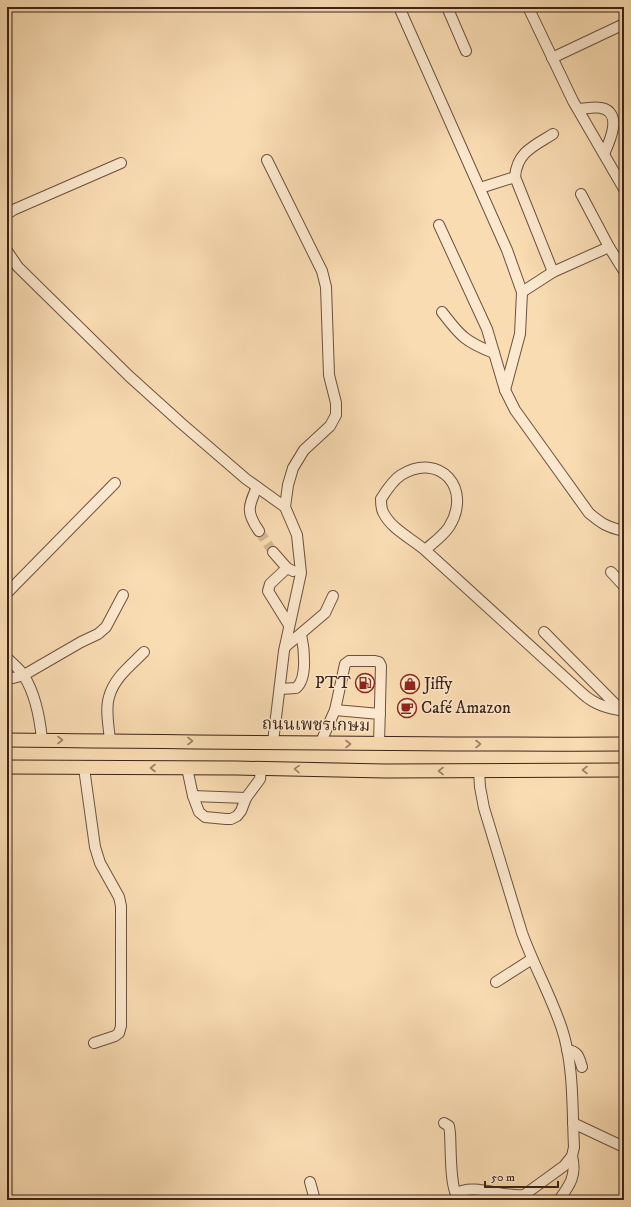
<svg xmlns="http://www.w3.org/2000/svg" width="631" height="1207" viewBox="0 0 631 1207" font-family="'IM FELL DW Pica','Noto Serif Thai',serif">
<style>
.lines{fill:none;stroke-linecap:round;stroke-linejoin:round}
.minor-tunnel{stroke:#d4b794;stroke-width:10;stroke-dasharray:10 5;stroke-linecap:butt}
.minor-casing{stroke:#6c513f;stroke-width:12}
.major-casing{stroke:#3d2318;stroke-width:15}
.minor{stroke:#fce8ce;stroke-width:10}
.major{stroke:#fadcb3;stroke-width:13}
.oneway{stroke:#9c8066}
.labels{text-anchor:middle;dominant-baseline:central;stroke-width:3;stroke-linejoin:round;paint-order:stroke}
.poi-label{font-size:17px;fill:#3d2318;stroke:#fce8ce;text-anchor:start}
.street-label{font-size:17px;fill:#3d2318;stroke:#fce8ce}
</style>
<rect width="100%" height="100%" fill="#fadcb3"/>
<filter id="stains"><feTurbulence type="fractalNoise" baseFrequency=".005" numOctaves="4"/><feColorMatrix values="0 0 0 0 .2 0 0 0 0 .09 0 0 0 0 .02 0 0 0 .5 -.17"/></filter>
<radialGradient id="worn" r=".72"><stop offset=".6" stop-color="#630" stop-opacity="0"/><stop offset="1" stop-color="#630" stop-opacity=".3"/></radialGradient>
<g class="lines">
<path class="minor-tunnel" d="M 259,531 L 273,552"/>
<g class="minor-casing">
<g id="minor">
<path d="M 399,7 L 507,250 L 522,292 L 520,334 L 505,390"/>
<path d="M 447,7 L 466,51"/>
<path d="M 528,7 L 573,101 L 624,189"/>
<path d="M 552,58 L 624,24"/>
<path d="M 578,109 C 585,109 594,106 601,108 C 623,112 610,141 604,154"/>
<path d="M 267,160 L 322,271 L 326,287 L 329,375 L 336,403 L 336,415 L 330,426 L 304,450 L 293,468 L 288,485 L 285,507"/>
<path d="M 515,177 C 517,152 534,146 553,134"/>
<path d="M 480,188 L 515,177 L 553,272"/>
<path d="M 7,214 L 13,210 L 121,163"/>
<path d="M 439,225 L 487,329 L 505,390 L 515,410 L 589,513 C 602,524 607,527 624,531"/>
<path d="M 609,247 L 624,271"/>
<path d="M 7,251 L 18,267 L 129,376 L 181,423 L 246,479 L 285,507 L 297,535 L 301,573 L 284,651 L 273,742"/>
<path d="M 522,292 L 553,272 L 609,247 L 581,194"/>
<path d="M 442,312 C 461,337 466,342 494,353"/>
<path d="M 257,487 C 248,507 246,512 259,531"/>
<path d="M 425,550 C 433,543 443,536 449,527 C 473,489 440,451 401,475 C 392,481 386,491 381,499 C 381,503 381,508 383,512 C 391,529 411,538 425,550 L 583,694 C 595,705 608,708 624,711"/>
<path d="M 273,552 L 287,568 L 293,571"/>
<path d="M 287,568 L 270,584 L 268,591 L 289,625"/>
<path d="M 611,572 L 624,586"/>
<path d="M 7,593 L 115,483"/>
<path d="M 544,632 L 622,711"/>
<path d="M 285,647 L 325,613 L 333,596"/>
<path d="M 7,658 C 13,664 20,669 24,676 C 36,695 40,719 42,740"/>
<path d="M 7,677 L 13,678 L 24,675 L 81,642 L 98,634 L 106,627 L 123,595"/>
<path d="M 280,689 L 296,688 C 308,679 304,647 301,634"/>
<path d="M 335,710 L 380,714"/>
<path d="M 110,741 C 109,727 105,710 109,697 C 114,678 131,665 144,652"/>
<path d="M 320,744 L 335,710 L 345,664 L 349,661 L 375,661 L 379,662 L 381,666 L 379,744"/>
<path d="M 84,768 L 95,847 L 100,863 L 119,897 L 121,906 L 121,1026 L 119,1033 L 115,1036 L 94,1043"/>
<path d="M 187,768 L 193,796 L 199,812 L 205,817 L 226,819 L 231,819 L 237,816 L 241,811 L 246,798 L 260,779 L 261,768"/>
<path d="M 193,796 L 246,798"/>
<path d="M 496,982 L 532,959"/>
<path d="M 567,1050 C 578,1051 579,1057 582,1067"/>
<path d="M 444,1123 L 449,1126 L 450,1133 C 451,1148 450,1182 456,1194"/>
<path d="M 573,1123 L 624,1147"/>
<path d="M 310,1182 L 315,1200"/>
<path d="M 455,1200 L 458,1193 C 471,1183 507,1198 524,1195 L 564,1166 L 572,1156 L 574,1147 C 572,1108 574,1066 562,1029 C 551,996 534,966 522,933 L 484,808 L 480,787 L 479,771"/>
<path d="M 559,1200 C 570,1185 577,1175 572,1156"/>
</g>
</g>
<g class="major-casing">
<g id="major">
<path d="M 7,740 C 213,742 418,745 624,744"/>
<path d="M 7,767 L 237,768 L 385,771 L 624,770"/>
</g>
</g>
<use href="#minor" class="minor"/>
<use href="#major" class="major"/>
</g>
<defs><path id="oneway-chevron" d="M-2-3.5L2.5 0L-2 3.5" fill="none" stroke-width="1.6" stroke-linecap="round" stroke-linejoin="round"/></defs>
<g class="oneway">
<use href="#oneway-chevron" transform="translate(60 740)"/>
<use href="#oneway-chevron" transform="translate(190 741)"/>
<use href="#oneway-chevron" transform="translate(348 744)"/>
<use href="#oneway-chevron" transform="translate(478 744)"/>
<use href="#oneway-chevron" transform="translate(153 768) rotate(180)"/>
<use href="#oneway-chevron" transform="translate(297 769) rotate(-179)"/>
<use href="#oneway-chevron" transform="translate(585 770) rotate(180)"/>
<use href="#oneway-chevron" transform="translate(441 771) rotate(180)"/>
</g>
<defs>
<g id="fuel-ring" transform="scale(1)"><circle r="9.5" fill="#fce8ce" stroke="#8f2418" stroke-width="1.5"/><path d="M-5.5-6h7V0h2V4h1.3V-2.5L3-4.5l.8-.8L6-3V5H2.5V1h-1V6h-7ZM-4.2-4.7v3.2H.2V-4.7Z" fill="#8f2418"/></g>
<g id="shop-ring" transform="scale(1)"><circle r="9.5" fill="#fce8ce" stroke="#8f2418" stroke-width="1.5"/><path d="M-5-2.5h2.3a2.7 3.5 0 0 1 5.4 0H5L5.5 6h-11ZM-1.5-2.5h3a1.5 2.3 0 0 0-3 0Z" fill="#8f2418"/></g>
<g id="cafe-ring" transform="scale(1)"><circle r="9.5" fill="#fce8ce" stroke="#8f2418" stroke-width="1.5"/><path d="M-5.5-4.5H6V0H3Q3 3.5 0 3.5H-2.5Q-5.5 3.5-5.5 0ZM3-3.2v2h1.7v-2ZM-6 4.5H4V6H-6Z" fill="#8f2418"/></g>
</defs>
<g fill-rule="evenodd">
<use href="#fuel-ring" x="365" y="683"/>
<use href="#shop-ring" x="410" y="684"/>
<use href="#cafe-ring" x="407" y="708"/>
</g>
<g class="labels">
<g class="poi-label">
<text x="351" y="683" text-anchor="end">PTT</text>
<text x="424" y="684">Jiffy</text>
<text x="421" y="708">Café Amazon</text>
</g>
<g class="street-label">
<text transform="translate(316 725) rotate(1)">ถนนเพชรเกษม</text>
</g>
</g>
<rect width="631" height="1207" fill="none" stroke="#fadcb3" stroke-width="24"/>
<rect x="8" y="8" width="615" height="1191" fill="none" stroke="#3d2318" stroke-width="2"/>
<rect x="12" y="12" width="607" height="1183" fill="none" stroke="#3d2318"/>
<path d="M485 1181v6h73v-6" fill="none" stroke="#3d2318" stroke-width="2"/>
<text x="491" y="1181" font-size="12" fill="#3d2318" stroke="#fce8ce" stroke-width="3" paint-order="stroke">50 m</text>
<rect width="100%" height="100%" filter="url(#stains)"/>
<rect width="100%" height="100%" fill="url(#worn)"/>
</svg>
